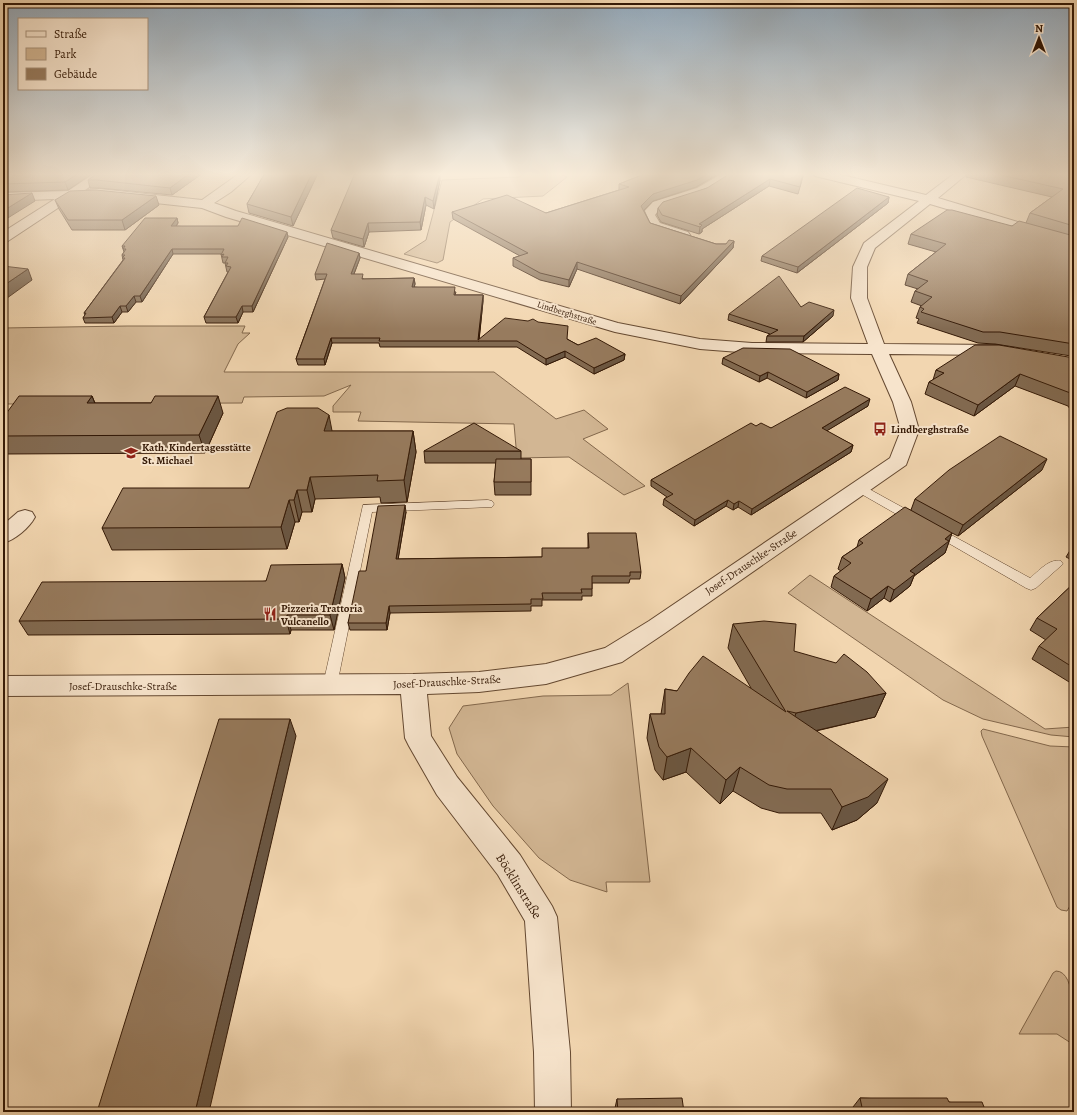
<svg xmlns="http://www.w3.org/2000/svg" width="1077" height="1115" viewBox="0 0 1077 1115" font-family="Alegreya,serif">
<style>
.green{fill:#d2b693;stroke:#83684c}
.lines{fill:none;stroke-linecap:round;stroke-linejoin:round}
.service-casing{stroke:#644830;stroke-width:1}
.minor-casing{stroke:#644830;stroke-width:2}
.service{fill:#f7e4cc;fill-rule:evenodd}
.minor{fill:#f7e4cc;fill-rule:evenodd}
.wall{fill:#826a51;stroke:#341906}
.shaded-wall{fill:#6a5642;stroke:#341906}
.building{fill:#977b5e;stroke:#341906}
.labels{text-anchor:middle;dominant-baseline:central;stroke-width:4;stroke-linejoin:round;paint-order:stroke}
.far-street-label{font-size:9px;fill:#341906;stroke:#f7e4cc}
.poi-label{font-size:11px;font-weight:bold;fill:#341906;stroke:#f7e4cc;text-anchor:start}
.street-label{font-size:11px;fill:#341906;stroke:#f7e4cc}
.near-street-label{font-size:13px;fill:#341906;stroke:#f7e4cc}
</style>
<rect width="100%" height="100%" fill="#f2d6b0"/>
<filter id="stains"><feTurbulence type="fractalNoise" baseFrequency=".005" numOctaves="4"/><feColorMatrix values="0 0 0 0 .2 0 0 0 0 .09 0 0 0 0 .02 0 0 0 .5 -.17"/></filter>
<radialGradient id="worn" r=".72"><stop offset=".6" stop-color="#630" stop-opacity="0"/><stop offset="1" stop-color="#630" stop-opacity=".3"/></radialGradient>
<g class="green">
<path d="M 524,173 L 558,173 L 567,177 L 543,196 L 483,199 L 450,222 L 443,260 L 437,263 L 404,254 L 426,240 L 442,180 L 519,177 Z"/>
<path d="M 127,326 L 245,326 L 242,333 L 250,333 L 238,344 L 224,372 L 494,372 L 556,419 L 584,410 L 608,429 L 583,439 L 645,486 L 624,495 L 569,457 L 517,458 L 514,424 L 358,421 L 361,412 L 333,412 L 333,406 L 351,385 L 324,396 L 244,397 L 242,403 L 3,404 L 3,328 Z"/>
<path d="M 810,575 L 1045,729 L 1074,727 L 1074,737 L 1051,735 L 983,719 L 943,700 L 788,593 Z"/>
<path d="M 628,683 L 650,882 L 606,882 L 607,892 L 570,880 L 539,858 L 493,806 L 457,754 L 449,728 L 463,706 L 543,696 L 611,695 Z"/>
<path d="M 983,729 L 1050,746 L 1074,747 L 1074,899 L 1067,911 L 1061,910 L 1057,907 L 982,736 L 981,731 Z"/>
<path d="M 1056,971 C 1077,971 1074,1028 1074,1045 L 1057,1034 L 1019,1034 L 1053,973 Z"/>
</g>
<g class="lines">
<g class="service-casing">
<g id="service">
<path d="M 860,484 L 920,517 L 922,520 L 920,523 L 912,523 L 856,491 L 854,488 L 856,485 Z"/>
<path d="M 488,500 L 492,501 L 494,504 L 492,507 L 372,512 L 337,685 L 335,689 L 330,691 L 325,689 L 323,685 L 363,505 Z"/>
<path d="M 935,526 L 1030,578 C 1038,572 1049,558 1061,561 L 1063,564 L 1036,588 L 1031,590 L 1026,588 L 931,533 L 929,530 L 931,527 Z"/>
</g>
</g>
<g class="minor-casing">
<g id="minor">
<path d="M 95,173 L 109,173 L 85,190 L 99,189 L 202,200 L 240,173 L 253,173 L 231,192 L 214,203 L 236,211 L 618,323 L 700,339 L 752,343 L 868,344 L 851,298 L 853,267 L 864,243 L 919,201 L 815,176 L 813,173 L 833,173 L 926,195 L 955,173 L 968,173 L 938,198 L 1074,239 L 1074,247 L 930,204 L 875,248 L 867,267 L 867,298 L 884,344 L 996,345 L 1002,346 L 1004,350 L 1002,354 L 996,355 L 889,354 L 911,402 L 919,430 L 906,465 L 665,633 L 622,662 L 546,684 L 479,692 L 427,694 L 431,736 L 457,777 L 520,855 L 552,906 L 557,917 L 570,1052 L 571,1112 L 535,1112 L 534,1052 L 525,921 L 498,875 L 437,795 L 409,746 L 405,738 L 401,694 L 3,696 L 3,676 L 413,674 L 479,672 L 546,664 L 605,648 L 649,621 L 890,458 L 901,430 L 893,402 L 872,354 L 752,353 L 700,349 L 615,332 L 226,217 L 202,208 L 99,197 L 73,198 L 8,241 L 3,242 L 3,232 L 55,199 L 3,201 L 3,193 L 68,191 Z"/>
<path d="M 723,173 L 737,173 L 705,194 L 661,208 L 655,215 L 660,223 L 688,232 L 690,235 L 688,238 L 683,239 L 650,229 L 642,214 L 653,202 L 697,188 Z"/>
<path d="M 25,510 L 32,512 L 35,517 C 29,528 15,540 3,543 L 3,525 L 18,512 Z"/>
</g>
</g>
<use href="#service" class="service"/>
<use href="#minor" class="minor"/>
</g>
<g class="wall">
<path d="M 3,173 L 93,173 L 68,190 L 3,192 Z"/>
<path d="M 98,173 L 203,173 L 172,195 L 99,188 L 90,188 L 88,180 Z"/>
<path d="M 265,173 L 318,173 L 293,226 L 249,213 L 247,204 Z"/>
<path d="M 647,173 L 720,173 L 696,187 L 653,201 L 644,210 L 650,223 L 716,244 L 726,244 L 734,241 L 733,248 L 680,304 L 577,269 L 569,287 L 540,280 L 513,266 L 513,258 L 520,256 L 453,219 L 452,212 L 546,213 L 619,190 L 619,184 Z"/>
<path d="M 804,173 L 798,194 L 769,186 L 702,229 L 702,232 L 699,234 L 661,222 L 657,215 L 658,208 L 707,188 Z"/>
<path d="M 967,173 L 1074,173 L 1074,357 L 1071,356 L 995,344 L 978,343 L 917,323 L 919,319 L 916,318 L 920,307 L 922,306 L 911,302 L 915,291 L 918,289 L 905,285 L 908,274 L 936,252 L 908,244 L 911,234 L 1012,226 L 1026,223 L 1030,213 L 1052,197 L 966,177 Z"/>
<path d="M 440,180 L 434,209 L 426,205 L 421,230 L 369,232 L 364,247 L 333,238 L 331,230 Z"/>
<path d="M 889,197 L 888,203 L 797,273 L 761,261 L 762,256 Z"/>
<path d="M 55,200 L 159,205 L 125,230 L 72,230 L 59,209 Z"/>
<path d="M 177,218 L 178,223 L 176,226 L 288,237 L 253,312 L 243,312 L 238,323 L 206,323 L 204,317 L 228,272 L 227,272 L 225,263 L 223,263 L 221,254 L 173,254 L 142,302 L 136,302 L 128,312 L 122,312 L 114,323 L 85,323 L 83,318 L 85,315 L 84,313 L 123,260 L 122,255 L 124,252 L 122,246 Z"/>
<path d="M 359,253 L 360,258 L 354,274 L 364,279 L 414,278 L 415,284 L 414,287 L 456,292 L 455,295 L 483,295 L 483,301 L 479,339 L 567,339 L 578,345 L 625,354 L 624,360 L 594,374 L 565,357 L 546,365 L 517,347 L 380,347 L 379,343 L 332,343 L 325,365 L 298,365 L 296,359 L 325,279 L 316,280 L 315,274 Z"/>
<path d="M 801,307 L 833,316 L 803,342 L 766,342 L 767,336 L 770,334 L 728,320 L 729,314 Z"/>
<path d="M 723,358 L 839,374 L 838,380 L 806,398 L 767,378 L 759,382 L 722,364 Z"/>
<path d="M 1074,358 L 1074,411 L 1070,409 L 1068,406 L 1015,386 L 974,416 L 925,394 L 929,382 L 933,380 L 936,370 Z"/>
<path d="M 92,396 L 95,403 L 151,403 L 223,413 L 205,453 L 3,454 L 3,418 Z"/>
<path d="M 868,406 L 826,431 L 853,445 L 851,452 L 751,515 L 738,507 L 733,510 L 726,506 L 694,526 L 663,505 L 664,499 L 667,497 L 651,486 L 651,480 L 756,426 L 771,428 Z"/>
<path d="M 332,431 L 413,431 L 416,452 L 407,502 L 381,503 L 380,497 L 315,499 L 312,512 L 302,512 L 299,522 L 295,522 L 287,549 L 112,550 L 102,528 L 249,488 Z"/>
<path d="M 424,451 L 521,451 L 521,459 L 531,459 L 531,495 L 495,495 L 494,482 L 496,463 L 425,463 Z"/>
<path d="M 1042,470 L 958,536 L 952,533 L 945,553 L 914,576 L 910,586 L 890,602 L 884,598 L 867,611 L 831,587 L 834,576 L 841,571 L 838,569 L 842,557 L 857,547 L 859,540 L 911,510 L 915,499 Z"/>
<path d="M 406,512 L 398,559 L 542,557 L 588,548 L 588,533 L 641,572 L 640,579 L 630,579 L 629,583 L 592,583 L 592,596 L 582,596 L 582,600 L 542,600 L 542,606 L 531,606 L 531,611 L 390,613 L 387,630 L 350,630 L 348,623 L 366,571 Z"/>
<path d="M 1074,544 L 1074,561 L 1066,557 Z"/>
<path d="M 342,564 L 345,578 L 334,630 L 291,630 L 290,634 L 28,635 L 19,621 L 266,581 Z"/>
<path d="M 1074,583 L 1074,685 L 1032,659 L 1039,646 L 1046,640 L 1030,630 L 1037,618 Z"/>
<path d="M 733,624 L 886,693 L 875,717 L 816,731 L 877,803 L 857,820 L 832,830 L 821,813 L 779,813 L 761,808 L 733,791 L 720,804 L 686,772 L 663,780 L 655,770 L 647,738 L 650,714 L 661,714 L 665,689 L 677,691 L 751,688 L 728,648 Z"/>
<path d="M 860,1098 L 949,1102 L 986,1112 L 854,1112 L 853,1107 Z"/>
<path d="M 617,1099 L 684,1112 L 615,1112 L 615,1108 Z"/>
</g>
<g class="shaded-wall">
<path d="M 79,173 L 93,173 L 68,190 L 65,182 Z"/>
<path d="M 190,173 L 203,173 L 172,195 L 170,188 Z"/>
<path d="M 312,173 L 318,173 L 293,226 L 291,217 Z"/>
<path d="M 440,173 L 440,180 L 434,209 L 433,201 Z"/>
<path d="M 710,173 L 720,173 L 696,187 L 653,201 L 641,213 L 641,206 L 653,194 Z"/>
<path d="M 770,179 L 769,186 L 702,229 L 702,232 L 699,234 L 700,227 L 699,224 Z"/>
<path d="M 32,193 L 35,201 L 3,221 L 3,211 Z"/>
<path d="M 156,196 L 159,205 L 125,230 L 122,220 Z"/>
<path d="M 425,197 L 426,205 L 421,230 L 420,222 Z"/>
<path d="M 889,197 L 888,203 L 797,273 L 798,267 Z"/>
<path d="M 177,218 L 178,223 L 173,231 L 171,226 Z"/>
<path d="M 368,223 L 369,232 L 364,247 L 363,239 Z"/>
<path d="M 287,232 L 288,237 L 253,312 L 252,306 Z"/>
<path d="M 734,241 L 733,248 L 680,304 L 681,296 Z"/>
<path d="M 172,249 L 173,254 L 142,302 L 140,296 Z"/>
<path d="M 359,253 L 360,258 L 352,279 L 351,274 Z"/>
<path d="M 577,262 L 577,269 L 569,287 L 569,280 Z"/>
<path d="M 28,269 L 32,280 L 3,301 L 3,286 Z"/>
<path d="M 414,278 L 415,284 L 413,292 L 412,287 Z"/>
<path d="M 483,295 L 483,301 L 479,341 L 478,341 Z"/>
<path d="M 134,296 L 136,302 L 128,312 L 126,306 Z"/>
<path d="M 120,306 L 122,312 L 114,323 L 112,317 Z"/>
<path d="M 242,306 L 243,312 L 238,323 L 236,317 Z"/>
<path d="M 834,310 L 833,316 L 803,342 L 804,336 Z"/>
<path d="M 331,338 L 332,343 L 325,365 L 324,359 Z"/>
<path d="M 565,351 L 565,357 L 546,365 L 546,359 Z"/>
<path d="M 625,354 L 624,360 L 594,374 L 594,368 Z"/>
<path d="M 768,372 L 767,378 L 759,382 L 760,376 Z"/>
<path d="M 839,374 L 838,380 L 806,398 L 807,392 Z"/>
<path d="M 1020,374 L 1015,386 L 974,416 L 978,405 Z"/>
<path d="M 92,396 L 99,414 L 87,403 Z"/>
<path d="M 218,396 L 223,413 L 205,453 L 199,435 Z"/>
<path d="M 870,399 L 868,406 L 820,435 L 822,428 Z"/>
<path d="M 329,415 L 333,436 L 324,431 Z"/>
<path d="M 413,431 L 416,452 L 407,502 L 404,480 Z"/>
<path d="M 853,445 L 851,452 L 751,515 L 752,509 Z"/>
<path d="M 1047,459 L 1042,470 L 958,536 L 963,525 Z"/>
<path d="M 310,477 L 315,499 L 312,512 L 307,490 Z"/>
<path d="M 297,490 L 302,512 L 299,522 L 294,500 Z"/>
<path d="M 289,500 L 295,522 L 287,549 L 281,527 Z"/>
<path d="M 728,500 L 726,506 L 694,526 L 695,520 Z"/>
<path d="M 739,501 L 738,507 L 733,510 L 734,504 Z"/>
<path d="M 405,505 L 406,512 L 397,566 L 396,559 Z"/>
<path d="M 952,533 L 945,553 L 914,576 L 910,586 L 890,602 L 894,590 L 910,571 L 945,539 Z"/>
<path d="M 342,564 L 345,578 L 334,630 L 330,615 Z"/>
<path d="M 888,586 L 884,598 L 867,611 L 871,599 Z"/>
<path d="M 389,606 L 390,613 L 387,630 L 386,623 Z"/>
<path d="M 287,615 L 291,630 L 290,634 L 286,619 Z"/>
<path d="M 886,693 L 875,717 L 788,737 L 796,713 Z"/>
<path d="M 290,719 L 296,736 L 209,1112 L 195,1112 Z"/>
<path d="M 691,748 L 686,772 L 663,780 L 667,757 Z"/>
<path d="M 740,767 L 733,791 L 720,804 L 726,780 Z"/>
<path d="M 888,779 L 877,803 L 857,820 L 832,830 L 842,807 Z"/>
</g>
<g class="building">
<path d="M 3,173 L 79,173 L 65,182 L 3,184 Z"/>
<path d="M 98,173 L 190,173 L 170,188 L 97,180 L 88,180 Z"/>
<path d="M 265,173 L 312,173 L 291,217 L 247,204 Z"/>
<path d="M 355,173 L 440,173 L 433,201 L 425,197 L 420,222 L 368,223 L 363,239 L 331,230 Z"/>
<path d="M 647,173 L 710,173 L 697,180 L 653,194 L 641,206 L 650,223 L 716,244 L 726,244 L 729,240 L 734,241 L 681,296 L 577,262 L 569,280 L 540,273 L 513,258 L 528,253 L 452,212 L 507,195 L 546,213 L 629,187 L 619,184 Z"/>
<path d="M 731,173 L 803,173 L 800,187 L 770,179 L 699,224 L 702,225 L 700,227 L 662,215 L 658,208 L 663,202 L 707,188 Z"/>
<path d="M 992,173 L 1074,173 L 1074,226 L 1030,213 L 1063,189 Z"/>
<path d="M 857,188 L 889,197 L 798,267 L 762,256 Z"/>
<path d="M 96,190 L 156,196 L 122,220 L 68,220 L 55,200 L 70,191 Z"/>
<path d="M 32,193 L 3,211 L 3,195 Z"/>
<path d="M 947,210 L 952,210 L 1012,226 L 1019,221 L 1074,236 L 1074,344 L 1000,332 L 983,332 L 921,312 L 924,309 L 920,307 L 932,297 L 915,291 L 928,281 L 908,274 L 946,244 L 911,234 Z"/>
<path d="M 145,218 L 177,218 L 171,226 L 238,226 L 242,218 L 287,232 L 252,306 L 242,306 L 236,317 L 204,317 L 231,267 L 226,266 L 228,263 L 225,263 L 228,257 L 222,257 L 224,254 L 221,255 L 224,249 L 172,249 L 140,296 L 134,296 L 126,306 L 120,306 L 112,317 L 83,318 L 86,313 L 84,313 L 125,258 L 122,258 L 125,255 L 122,255 L 126,249 L 123,249 L 125,246 L 122,246 Z"/>
<path d="M 327,243 L 359,253 L 351,274 L 363,274 L 362,279 L 414,278 L 412,287 L 455,287 L 454,295 L 483,295 L 478,340 L 505,318 L 528,321 L 533,319 L 538,322 L 568,326 L 567,339 L 578,345 L 596,338 L 625,354 L 594,368 L 565,351 L 546,359 L 517,341 L 379,341 L 380,338 L 331,338 L 324,359 L 296,359 L 327,274 L 315,274 Z"/>
<path d="M 3,266 L 28,269 L 3,286 Z"/>
<path d="M 779,276 L 801,307 L 809,302 L 834,310 L 804,336 L 767,336 L 778,330 L 729,314 Z"/>
<path d="M 975,345 L 999,345 L 1074,358 L 1074,395 L 1073,394 L 1020,374 L 978,405 L 929,382 L 944,373 L 936,370 Z"/>
<path d="M 743,348 L 790,349 L 839,374 L 807,392 L 768,372 L 760,376 L 723,358 Z"/>
<path d="M 845,387 L 870,399 L 822,428 L 853,445 L 752,509 L 739,501 L 734,504 L 728,500 L 695,520 L 664,499 L 673,494 L 651,480 L 751,423 L 756,426 L 761,423 L 771,428 Z"/>
<path d="M 19,396 L 92,396 L 87,403 L 151,403 L 155,396 L 218,396 L 199,435 L 3,436 L 3,418 Z"/>
<path d="M 287,408 L 318,408 L 329,415 L 324,431 L 413,431 L 404,480 L 377,481 L 378,475 L 310,477 L 307,490 L 297,490 L 294,500 L 289,500 L 281,527 L 102,528 L 123,488 L 249,488 L 277,412 Z"/>
<path d="M 474,423 L 521,451 L 424,451 Z"/>
<path d="M 1000,436 L 1047,459 L 963,525 L 915,499 L 949,470 Z"/>
<path d="M 496,459 L 531,459 L 531,482 L 494,482 Z"/>
<path d="M 405,505 L 396,559 L 542,557 L 542,548 L 589,548 L 588,533 L 636,533 L 641,572 L 630,572 L 630,576 L 592,576 L 592,589 L 581,589 L 582,593 L 542,593 L 543,599 L 531,599 L 531,604 L 389,606 L 386,623 L 348,623 L 359,571 L 366,571 L 378,506 Z"/>
<path d="M 905,507 L 952,533 L 945,539 L 949,541 L 910,571 L 915,574 L 894,590 L 888,586 L 871,599 L 834,576 L 851,563 L 842,557 L 863,543 L 859,540 Z"/>
<path d="M 342,564 L 330,615 L 287,615 L 286,619 L 19,621 L 42,582 L 266,581 L 271,565 Z"/>
<path d="M 1074,583 L 1074,668 L 1039,646 L 1057,629 L 1037,618 Z"/>
<path d="M 764,621 L 796,624 L 794,651 L 836,663 L 844,654 L 867,672 L 886,693 L 796,713 L 787,711 L 888,779 L 868,797 L 842,807 L 831,789 L 787,789 L 769,785 L 740,767 L 726,780 L 691,748 L 667,757 L 659,747 L 650,714 L 665,714 L 665,689 L 677,691 L 689,673 L 703,656 L 786,712 L 733,624 Z"/>
<path d="M 219,719 L 290,719 L 195,1112 L 97,1112 Z"/>
<path d="M 682,1098 L 684,1112 L 618,1112 L 617,1099 Z"/>
<path d="M 860,1098 L 947,1098 L 949,1102 L 982,1102 L 986,1112 L 863,1112 Z"/>
</g>
<linearGradient id="sky" x2="0" y2="1"><stop stop-color="#92a8ba"/><stop offset="0.53" stop-color="#f9eddb"/><stop offset="1" stop-color="#f9eddb" stop-opacity="0"/></linearGradient>
<rect width="1077" height="329" fill="url(#sky)"/>
<defs>
<g id="bus-bare" transform="scale(1.08)"><path d="M-5-6H5V4H4V6H2V4H-2V6H-4V4H-5ZM-3.5-4V0h7V-4ZM-3.5 1.2v1.5H-2V1.2ZM2 1.2v1.5H3.5V1.2Z" fill="#8f2418" stroke="#f7e4cc" stroke-width="2.5" paint-order="stroke"/></g>
<g id="school-bare" transform="scale(1.08)"><path d="M0-5L7-2L0 1L-7-2ZM-4 1L0 2.5L4 1V4Q0 6-4 4Z" fill="#8f2418" stroke="#f7e4cc" stroke-width="2.5" paint-order="stroke"/></g>
<g id="restaurant-bare" transform="scale(1.08)"><path d="M-5-6h1v4h1v-4h1v4h1v-4h1v5L-1.5 .5V6h-2V.5L-5-1ZM5-6V6H3V1.5H1.5Q1.5-4 5-6Z" fill="#8f2418" stroke="#f7e4cc" stroke-width="2.5" paint-order="stroke"/></g>
</defs>
<g fill-rule="evenodd">
<use href="#bus-bare" x="880" y="429"/>
<use href="#school-bare" x="131" y="453"/>
<use href="#restaurant-bare" x="270" y="614"/>
</g>
<g class="labels">
<g class="far-street-label">
<text transform="translate(567 313) rotate(17)">Lindberghstraße</text>
</g>
<g class="poi-label">
<text x="891" y="429">Lindberghstraße</text>
<text x="142" y="447">Kath. Kindertagesstätte<tspan x="142" dy="13">St. Michael</tspan></text>
<text x="281" y="608">Pizzeria Trattoria<tspan x="281" dy="13">Vulcanello</tspan></text>
</g>
<g class="street-label">
<text transform="translate(751 562) rotate(-34)">Josef-Drauschke-Straße</text>
<text transform="translate(447 682) rotate(-3)">Josef-Drauschke-Straße</text>
<text x="123" y="686">Josef-Drauschke-Straße</text>
</g>
<g class="near-street-label">
<text transform="translate(519 886) rotate(58)">Böcklinstraße</text>
</g>
</g>
<rect width="1077" height="1115" fill="none" stroke="#f2d6b0" stroke-width="16"/>
<rect x="4" y="4" width="1069" height="1107" fill="none" stroke="#341906" stroke-width="2"/>
<rect x="8" y="8" width="1061" height="1099" fill="none" stroke="#341906"/>
<rect x="18" y="18" width="130" height="72" fill="#f7e4cc" stroke="#a9937d"/>
<rect x="26" y="31" width="20" height="6" fill="#f7e4cc" stroke="#a9937d"/>
<text x="54" y="38" font-size="12" fill="#341906">Straße</text>
<rect x="26" y="48" width="20" height="12" fill="#d2b693" stroke="#a9937d"/>
<text x="54" y="58" font-size="12" fill="#341906">Park</text>
<rect x="26" y="68" width="20" height="12" fill="#977b5e" stroke="#a9937d"/>
<text x="54" y="78" font-size="12" fill="#341906">Gebäude</text>
<g transform="translate(1039 38)" stroke="#f7e4cc" stroke-width="3" paint-order="stroke">
<path d="M0-3L7 15L0 10L-7 15Z" fill="#341906"/>
<text y="-6" font-size="11" font-weight="bold" text-anchor="middle" fill="#341906">N</text>
</g>
<rect width="100%" height="100%" filter="url(#stains)"/>
<rect width="100%" height="100%" fill="url(#worn)"/>
</svg>
